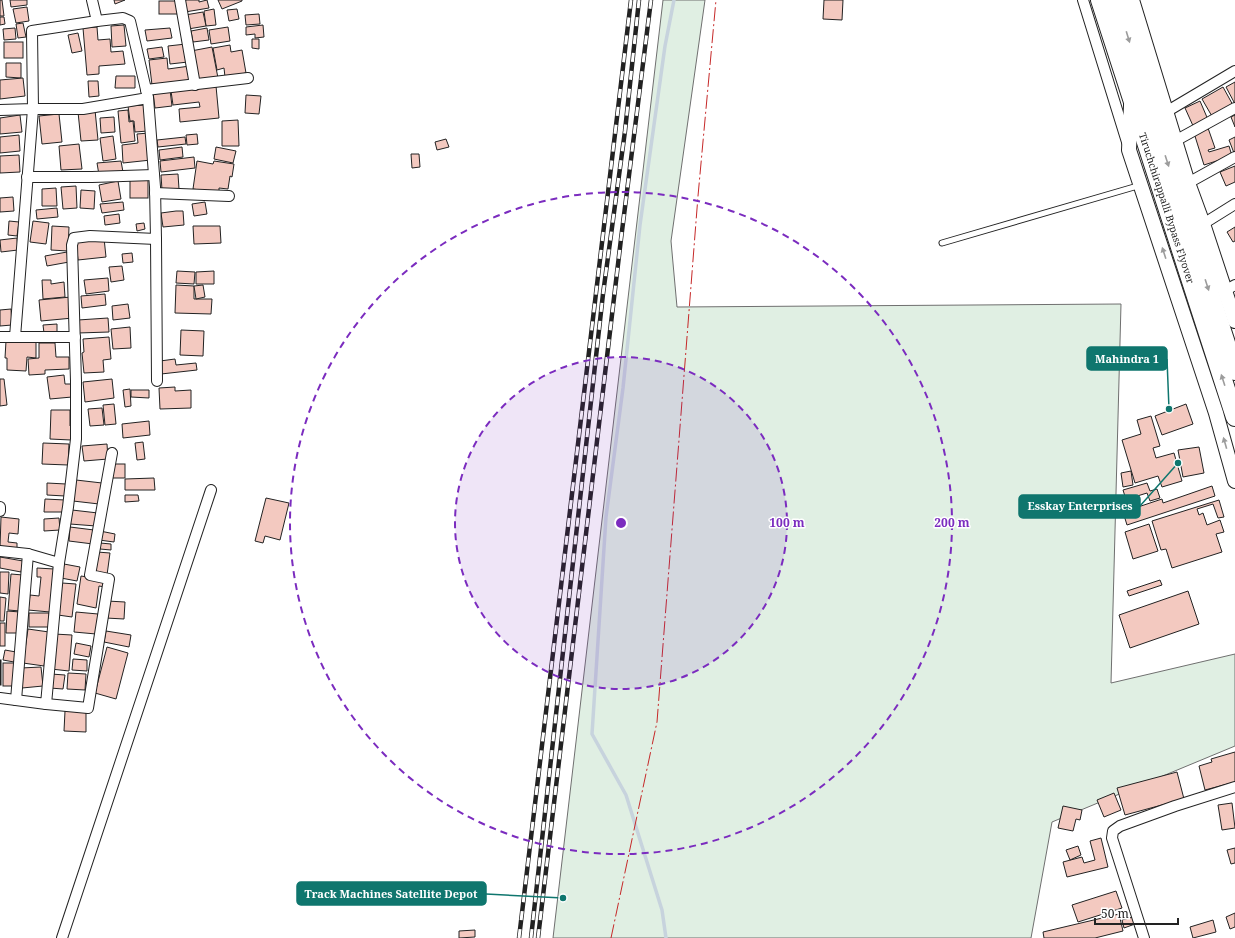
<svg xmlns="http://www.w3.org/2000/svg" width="1235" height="938" viewBox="0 0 1235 938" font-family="'Noto Serif',serif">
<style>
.green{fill:#e0efe3;stroke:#6f6f6f}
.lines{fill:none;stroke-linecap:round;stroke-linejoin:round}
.stream{stroke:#c7d3dd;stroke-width:3.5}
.building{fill:#f3c9c0;stroke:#222}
.lane-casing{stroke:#222;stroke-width:7}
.street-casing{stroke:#222;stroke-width:12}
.secondary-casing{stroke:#222;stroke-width:16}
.highway-casing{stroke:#222;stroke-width:20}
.lane{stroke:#fff;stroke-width:5}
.street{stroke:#fff;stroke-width:10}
.secondary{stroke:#fff;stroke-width:14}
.highway{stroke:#fff;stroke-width:18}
.rail-casing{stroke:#222;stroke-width:4.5}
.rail{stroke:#fff;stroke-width:3;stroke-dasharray:9;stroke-linecap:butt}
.power{stroke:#c62828;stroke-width:1;stroke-dasharray:14 3 2 3;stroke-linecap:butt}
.oneway{fill:#9c9c9c}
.ring{fill:none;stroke:#7b2cbf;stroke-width:2;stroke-dasharray:7 5}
.labels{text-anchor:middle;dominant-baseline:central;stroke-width:3;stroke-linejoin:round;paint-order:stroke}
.street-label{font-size:10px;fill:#222;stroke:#fff}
.centre{fill:#7b2cbf;stroke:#fff;stroke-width:2}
.ring-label{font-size:12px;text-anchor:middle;font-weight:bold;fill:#7b2cbf;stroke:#fff;stroke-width:3;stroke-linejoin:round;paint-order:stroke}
.leader{fill:none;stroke:#0f766e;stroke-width:1.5}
.callout-dot{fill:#0f766e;stroke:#fff;stroke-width:1.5}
.callout{fill:#0f766e;stroke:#0f766e;stroke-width:1.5}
.callout-label{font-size:11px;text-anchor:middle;font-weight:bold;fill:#fff}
</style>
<rect width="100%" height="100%" fill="#fff"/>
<path class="green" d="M 663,0 L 705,0 L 671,241 L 677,307 L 1121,304 L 1111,683 L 1235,654 L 1235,746 L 1052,822 L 1031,938 L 553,938 Z"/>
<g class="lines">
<path class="stream" d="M 666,938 L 662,910 L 626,795 L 592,734 L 606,517 L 623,388 L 640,225 L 665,46 L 674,0"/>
</g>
<g class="building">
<path d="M 0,0 L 2,0 L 4,16 L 0,16 Z"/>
<path d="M 10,0 L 27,0 L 27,5 L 11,7 Z"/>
<path d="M 114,0 L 125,0 L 115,4 Z"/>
<path d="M 187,0 L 199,0 L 199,2 L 207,0 L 209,8 L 185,12 L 183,1 Z"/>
<path d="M 218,0 L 242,0 L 242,1 L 222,9 Z"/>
<path d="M 824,0 L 843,0 L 842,20 L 823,19 Z"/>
<rect x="159" y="1" width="20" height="13"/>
<path d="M 27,7 L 29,21 L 16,23 L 13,9 Z"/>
<path d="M 214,9 L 216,25 L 206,26 L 204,11 Z"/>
<path d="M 237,9 L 239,19 L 229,21 L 227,10 Z"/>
<path d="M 203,12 L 206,26 L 188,29 L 185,15 Z"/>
<path d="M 259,14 L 260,24 L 246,25 L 245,15 Z"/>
<path d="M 0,17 L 4,17 L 5,24 L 0,25 Z"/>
<path d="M 23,23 L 26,37 L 18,38 L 16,24 Z"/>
<path d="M 124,25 L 126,46 L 112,47 L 111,26 Z"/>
<path d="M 263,25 L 264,37 L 255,38 L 255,34 L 246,35 L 246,27 Z"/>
<path d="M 97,27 L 98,40 L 110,39 L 111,52 L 123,51 L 125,64 L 99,66 L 99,74 L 87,75 L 83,28 Z"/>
<path d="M 228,27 L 230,41 L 211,44 L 209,30 Z"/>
<path d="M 15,28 L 16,39 L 4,40 L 3,29 Z"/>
<path d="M 170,28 L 172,38 L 147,41 L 145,30 Z"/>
<path d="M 207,28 L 209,40 L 193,42 L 191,31 Z"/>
<path d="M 78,33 L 82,51 L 72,53 L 68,35 Z"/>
<path d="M 252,39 L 259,39 L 259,49 L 252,48 Z"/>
<rect x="4" y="42" width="19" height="16"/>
<path d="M 186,44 L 188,62 L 170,64 L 168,46 Z"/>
<path d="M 230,45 L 231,52 L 242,50 L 246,73 L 225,77 L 224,68 L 217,70 L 213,48 Z"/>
<path d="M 162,47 L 164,57 L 149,59 L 147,49 Z"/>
<path d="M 212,47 L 218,78 L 196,81 L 191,51 Z"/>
<path d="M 167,58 L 168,69 L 190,66 L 192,80 L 152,85 L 149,60 Z"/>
<path d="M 6,63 L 21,63 L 21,78 L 6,77 Z"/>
<path d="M 116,76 L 135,76 L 135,88 L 115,88 Z"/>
<path d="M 23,78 L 25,96 L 0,99 L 0,80 Z"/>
<path d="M 88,81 L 98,81 L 99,96 L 89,97 Z"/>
<path d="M 1235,82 L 1235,104 L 1226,87 Z"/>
<path d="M 216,86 L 219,118 L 180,122 L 179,109 L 200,107 L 199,102 L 173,105 L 171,91 Z"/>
<path d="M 1223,87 L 1234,107 L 1213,118 L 1202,99 Z"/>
<path d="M 170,90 L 172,106 L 155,108 L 153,92 Z"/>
<path d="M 246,95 L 261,96 L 259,114 L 245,113 Z"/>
<path d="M 1200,101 L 1209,122 L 1194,128 L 1185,108 Z"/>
<path d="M 146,105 L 148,131 L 135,132 L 134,121 L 130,121 L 128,106 Z"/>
<path d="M 95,110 L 98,140 L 81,141 L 78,112 Z"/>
<path d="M 128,110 L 129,122 L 133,121 L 135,141 L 121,143 L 118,111 Z"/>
<path d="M 59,114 L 62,142 L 42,144 L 39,116 Z"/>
<path d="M 20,115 L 22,132 L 0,134 L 0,118 Z"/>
<path d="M 1235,115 L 1235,127 L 1231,117 Z"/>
<path d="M 114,117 L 115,132 L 101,133 L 100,118 Z"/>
<path d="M 238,120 L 239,146 L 222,146 L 222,121 Z"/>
<path d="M 1208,128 L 1215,148 L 1208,150 L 1209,152 L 1229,146 L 1232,156 L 1204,165 L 1194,133 Z"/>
<path d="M 149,133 L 151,160 L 123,163 L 122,145 L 138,143 L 137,134 Z"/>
<path d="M 197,134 L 198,144 L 187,145 L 186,135 Z"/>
<path d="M 19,135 L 20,151 L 0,153 L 0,137 Z"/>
<path d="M 113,136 L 116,159 L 103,161 L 100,138 Z"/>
<path d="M 185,137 L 186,144 L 158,147 L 157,140 Z"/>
<path d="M 1235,137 L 1235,153 L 1234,153 L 1229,140 Z"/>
<path d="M 446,139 L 449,147 L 437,150 L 435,142 Z"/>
<path d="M 79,144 L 82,169 L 61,170 L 59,146 Z"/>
<path d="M 182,147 L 183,157 L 160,160 L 159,150 Z"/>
<path d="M 216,147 L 236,151 L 233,163 L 214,159 Z"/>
<path d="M 411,154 L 419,154 L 420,167 L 412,168 Z"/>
<path d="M 19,155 L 20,172 L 0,173 L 0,156 Z"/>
<path d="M 194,157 L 195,168 L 161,172 L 160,161 Z"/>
<path d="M 121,161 L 123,172 L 99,175 L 97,163 Z"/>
<path d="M 197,161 L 213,164 L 214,161 L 234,164 L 232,177 L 230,176 L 228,189 L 219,188 L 219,193 L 193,189 Z"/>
<path d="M 1235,166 L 1235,182 L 1226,186 L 1220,172 Z"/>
<path d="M 178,174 L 179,189 L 162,190 L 161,175 Z"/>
<rect x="130" y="177" width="18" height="21"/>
<path d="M 118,181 L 121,199 L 102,202 L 99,185 Z"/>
<path d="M 76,186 L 77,208 L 63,209 L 61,187 Z"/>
<path d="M 56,188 L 57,206 L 42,206 L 42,189 Z"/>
<path d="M 81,190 L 95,191 L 94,209 L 80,208 Z"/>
<path d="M 13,197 L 14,211 L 0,212 L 0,198 Z"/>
<path d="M 123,202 L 124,210 L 102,213 L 100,204 Z"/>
<path d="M 205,202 L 207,214 L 194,216 L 192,204 Z"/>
<path d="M 57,208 L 58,217 L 37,219 L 36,210 Z"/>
<path d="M 176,211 L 183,211 L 184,225 L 163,227 L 161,213 Z"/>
<path d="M 119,214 L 120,223 L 105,225 L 104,216 Z"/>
<path d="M 9,221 L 19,222 L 17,236 L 8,235 Z"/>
<path d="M 33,221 L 49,223 L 46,244 L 30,242 Z"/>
<path d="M 144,223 L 145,229 L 137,231 L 136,224 Z"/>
<path d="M 52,226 L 69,227 L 68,251 L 51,250 Z"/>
<path d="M 193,226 L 220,226 L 221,243 L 194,244 Z"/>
<path d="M 1235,227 L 1235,241 L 1233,242 L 1227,232 Z"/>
<path d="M 17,238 L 18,250 L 1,252 L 0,240 Z"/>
<path d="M 104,238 L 106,257 L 78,260 L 76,241 Z"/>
<path d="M 67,252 L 69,262 L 47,266 L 45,256 Z"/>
<path d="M 132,253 L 133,262 L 123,263 L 122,254 Z"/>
<path d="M 122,266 L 124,280 L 111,282 L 109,267 Z"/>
<path d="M 177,271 L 195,272 L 194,284 L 176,283 Z"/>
<path d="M 214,271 L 214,284 L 196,284 L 196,272 Z"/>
<path d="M 108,278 L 109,291 L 86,294 L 84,280 Z"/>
<path d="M 42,280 L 51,280 L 51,284 L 64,282 L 65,297 L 43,299 Z"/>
<path d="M 176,285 L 194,286 L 194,299 L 212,299 L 211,314 L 175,313 Z"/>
<path d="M 203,285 L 205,297 L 196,299 L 194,286 Z"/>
<path d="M 105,294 L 106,305 L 82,308 L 81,296 Z"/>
<path d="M 71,297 L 73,318 L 41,321 L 39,300 Z"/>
<path d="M 128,304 L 130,318 L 113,320 L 112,306 Z"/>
<path d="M 11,309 L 12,325 L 0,326 L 0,310 Z"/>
<path d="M 108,318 L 109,332 L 78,333 L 78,320 Z"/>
<path d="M 57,324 L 57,332 L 44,333 L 43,325 Z"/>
<path d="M 130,327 L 131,348 L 113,349 L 111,329 Z"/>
<path d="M 181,330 L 204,331 L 203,356 L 180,355 Z"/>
<path d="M 109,337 L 111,359 L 103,360 L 104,372 L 84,373 L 82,353 L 84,352 L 83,339 Z"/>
<path d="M 6,341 L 36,342 L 36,358 L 27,357 L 26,371 L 7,370 L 7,358 L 5,358 Z"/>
<path d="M 39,343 L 55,343 L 56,357 L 69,357 L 69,369 L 45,370 L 45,374 L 29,375 L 28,359 L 39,358 Z"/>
<path d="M 175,359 L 176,365 L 196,363 L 197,370 L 161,374 L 160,361 Z"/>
<path d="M 64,375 L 65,384 L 71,384 L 72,397 L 50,399 L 47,377 Z"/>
<path d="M 0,379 L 4,379 L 7,405 L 0,406 Z"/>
<path d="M 112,379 L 114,398 L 85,402 L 83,382 Z"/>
<path d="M 175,387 L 175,391 L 191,390 L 191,408 L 160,409 L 159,388 Z"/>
<path d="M 130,389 L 131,406 L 125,407 L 123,390 Z"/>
<path d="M 131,390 L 149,390 L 149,398 L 131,397 Z"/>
<path d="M 114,404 L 116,424 L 105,425 L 103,405 Z"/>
<path d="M 1186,404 L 1193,424 L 1162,435 L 1155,416 Z"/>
<path d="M 102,408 L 104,425 L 90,426 L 88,409 Z"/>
<path d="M 51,410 L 70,410 L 70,426 L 72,427 L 71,440 L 50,439 Z"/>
<path d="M 1151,416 L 1160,446 L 1153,448 L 1156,458 L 1174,453 L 1182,481 L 1162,487 L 1158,476 L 1135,483 L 1122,440 L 1141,434 L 1137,420 Z"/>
<path d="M 149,421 L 150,435 L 123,438 L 122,424 Z"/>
<path d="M 143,442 L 145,459 L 137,460 L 135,443 Z"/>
<path d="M 43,443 L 69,444 L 68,465 L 42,464 Z"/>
<path d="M 107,444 L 108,459 L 84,461 L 82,446 Z"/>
<path d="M 1199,447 L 1204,473 L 1183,477 L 1178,450 Z"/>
<rect x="112" y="464" width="13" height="14"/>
<path d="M 1131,471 L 1133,485 L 1123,487 L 1121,473 Z"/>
<path d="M 154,478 L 155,490 L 125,490 L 125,479 Z"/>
<path d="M 76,480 L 102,483 L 99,504 L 73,501 Z"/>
<path d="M 47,483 L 66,484 L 65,496 L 47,495 Z"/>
<path d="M 1147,483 L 1150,491 L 1157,489 L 1160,498 L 1150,501 L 1147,493 L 1134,497 L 1137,507 L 1129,509 L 1123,490 Z"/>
<path d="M 1212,486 L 1215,496 L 1127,525 L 1123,512 L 1162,499 L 1163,503 Z"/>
<path d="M 125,495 L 138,495 L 139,501 L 125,502 Z"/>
<path d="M 266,498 L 289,503 L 280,540 L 265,536 L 263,543 L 255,541 Z"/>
<path d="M 45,499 L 65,500 L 65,512 L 44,512 Z"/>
<path d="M 1219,500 L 1224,517 L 1218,518 L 1213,504 L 1197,509 L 1199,515 L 1203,513 L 1207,525 L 1220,520 L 1224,532 L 1216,534 L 1222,552 L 1172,568 L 1166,549 L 1161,550 L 1152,521 Z"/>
<path d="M 72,510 L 98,513 L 96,526 L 70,524 Z"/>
<path d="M 1,517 L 19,519 L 18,534 L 9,533 L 8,542 L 17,543 L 17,550 L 0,548 Z"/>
<path d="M 59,518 L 60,530 L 44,531 L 44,519 Z"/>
<path d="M 1149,524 L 1158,551 L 1133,559 L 1125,532 Z"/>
<path d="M 70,527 L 94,530 L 93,544 L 69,541 Z"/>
<path d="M 100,531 L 115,534 L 114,542 L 99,540 Z"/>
<path d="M 100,543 L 111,544 L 111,550 L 100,549 Z"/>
<path d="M 97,552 L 110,553 L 107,575 L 94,573 Z"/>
<path d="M 0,557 L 23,561 L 21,572 L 0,568 Z"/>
<path d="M 64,564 L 80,567 L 77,581 L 61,578 Z"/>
<path d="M 37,568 L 54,569 L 50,612 L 28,610 L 30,595 L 39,596 L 41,577 L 37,577 Z"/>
<path d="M 0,572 L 9,572 L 8,594 L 0,593 Z"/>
<path d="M 11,574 L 23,575 L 20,611 L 8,610 Z"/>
<path d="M 81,576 L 107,580 L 105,587 L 99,586 L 96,608 L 77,604 Z"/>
<path d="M 1160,580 L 1162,585 L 1129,596 L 1127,591 Z"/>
<path d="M 62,583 L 76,584 L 72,617 L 58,615 Z"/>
<path d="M 1188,591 L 1199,624 L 1130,648 L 1119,615 Z"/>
<path d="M 0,597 L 6,598 L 4,621 L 0,621 Z"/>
<path d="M 107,601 L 125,602 L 124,619 L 106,618 Z"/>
<path d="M 7,611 L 20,612 L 20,633 L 6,633 Z"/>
<path d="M 76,612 L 98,614 L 96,634 L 74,632 Z"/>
<rect x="29" y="613" width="20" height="14"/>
<rect x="0" y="623" width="5" height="23"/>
<path d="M 28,629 L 49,632 L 44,666 L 23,663 Z"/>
<path d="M 106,631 L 131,635 L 129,647 L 104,642 Z"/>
<path d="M 54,634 L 72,635 L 69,671 L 51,669 Z"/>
<path d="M 76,643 L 91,646 L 89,657 L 74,654 Z"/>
<path d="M 107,647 L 128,653 L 116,699 L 95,693 Z"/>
<path d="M 5,650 L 16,652 L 14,662 L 3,660 Z"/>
<path d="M 73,659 L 87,660 L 87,671 L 72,670 Z"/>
<rect x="0" y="660" width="1" height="25"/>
<rect x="3" y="663" width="14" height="23"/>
<path d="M 41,667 L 43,686 L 22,688 L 21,668 Z"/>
<path d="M 68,673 L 86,674 L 85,690 L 67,689 Z"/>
<path d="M 51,674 L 65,675 L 63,689 L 50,688 Z"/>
<path d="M 65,711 L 86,711 L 86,732 L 64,731 Z"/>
<path d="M 1235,752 L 1235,782 L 1205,790 L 1199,766 L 1212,762 L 1211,759 Z"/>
<path d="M 1177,772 L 1184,799 L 1125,815 L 1117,788 Z"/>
<path d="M 1114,793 L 1121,810 L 1104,817 L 1097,800 Z"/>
<path d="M 1232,803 L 1235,828 L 1222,830 L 1218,805 Z"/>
<path d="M 1063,806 L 1082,810 L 1080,820 L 1076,819 L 1073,831 L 1058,828 Z"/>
<path d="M 1101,838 L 1108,867 L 1067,877 L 1063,862 L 1082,857 L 1084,863 L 1095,860 L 1090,841 Z"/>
<path d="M 1078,846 L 1081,855 L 1070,860 L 1066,850 Z"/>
<path d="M 1235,848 L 1235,863 L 1231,864 L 1227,850 Z"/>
<path d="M 1116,891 L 1122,908 L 1078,922 L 1072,905 Z"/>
<path d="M 1235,913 L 1235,927 L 1230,929 L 1226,917 Z"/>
<path d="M 1119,914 L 1123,931 L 1095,938 L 1044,938 L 1043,932 Z"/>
<path d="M 1133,917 L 1135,924 L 1124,928 L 1122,920 Z"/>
<path d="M 1213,920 L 1216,932 L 1193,938 L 1190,927 Z"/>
<path d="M 475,930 L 475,937 L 459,938 L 459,931 Z"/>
</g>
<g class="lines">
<g class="lane-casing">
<path id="lane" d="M 942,243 L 1141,185"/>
</g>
<g class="street-casing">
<g id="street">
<path d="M 180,0 L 195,85"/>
<path d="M 1083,0 L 1127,142"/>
<path d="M 146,90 L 248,78"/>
<path d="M 0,110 L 33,109 L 32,31 L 97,21 L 92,0"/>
<path d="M 1166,112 L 1235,71"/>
<path d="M 1175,141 L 1235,108"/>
<path d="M 27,177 L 92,177 L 154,175"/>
<path d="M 1188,183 L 1235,157"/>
<path d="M 155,193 L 229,196"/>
<path d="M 1203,224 L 1235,204"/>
<path d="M 156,239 L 157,381"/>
<path d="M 1226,290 L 1235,285"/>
<path d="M 0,337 L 75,337"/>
<path d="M 15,337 L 33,109 L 83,109 L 148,98 L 130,21 L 123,18 L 97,21"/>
<path d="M 0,511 L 0,507"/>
<path d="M 0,551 L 28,554 L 59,563"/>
<path d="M 0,698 L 46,704 L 59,563 L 68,507 L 76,439 L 76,381 L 72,245 L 74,238 L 90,236 L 156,239 L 155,187 L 148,98"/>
<path d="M 16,700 L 28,554"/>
<path d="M 46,704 L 88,708 L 109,579 L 90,575 L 112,453"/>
<path d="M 62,938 L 211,490"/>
<path d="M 1144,938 L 1112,838 L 1113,831 L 1120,826 L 1175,806 L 1235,787"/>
</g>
</g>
<g class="secondary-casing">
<g id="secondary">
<path d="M 1132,0 L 1188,183 L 1203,224 L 1235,321"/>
<path d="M 1131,105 L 1129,150 L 1216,413 L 1235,481"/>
</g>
</g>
<g class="highway-casing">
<g id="highway">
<path d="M 1100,0 L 1235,417"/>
<path d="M 1117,0 L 1144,90 L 1235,371"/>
</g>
</g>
<use href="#lane" class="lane"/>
<use href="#street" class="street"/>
<use href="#secondary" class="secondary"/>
<use href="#highway" class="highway"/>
<g class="rail-casing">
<g id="rail">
<path d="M 519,938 L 631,0"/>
<path d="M 531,938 L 603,294 L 625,131 L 639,0"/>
<path d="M 538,938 L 621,239 L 651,0"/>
</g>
</g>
<use href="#rail" class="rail"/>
<path class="power" d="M 611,938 L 657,722 L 698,196 L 716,0"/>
</g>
<defs><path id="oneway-solid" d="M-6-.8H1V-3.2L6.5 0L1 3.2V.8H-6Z"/></defs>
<g class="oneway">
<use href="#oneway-solid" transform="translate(1128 37) rotate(73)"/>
<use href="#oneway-solid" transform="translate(1167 161) rotate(72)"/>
<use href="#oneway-solid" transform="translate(1164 253) rotate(-108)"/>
<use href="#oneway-solid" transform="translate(1207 285) rotate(72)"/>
<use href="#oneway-solid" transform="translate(1223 380) rotate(-108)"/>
<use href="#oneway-solid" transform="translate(1225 443) rotate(-106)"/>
</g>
<circle cx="621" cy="523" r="166" fill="#7b2cbf" fill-opacity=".12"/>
<g class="ring">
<circle cx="621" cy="523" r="166"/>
<circle cx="621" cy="523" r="331"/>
</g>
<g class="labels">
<g class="street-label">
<text transform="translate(1167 208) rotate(72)">Tiruchchirappalli Bypass Flyover</text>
</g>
</g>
<circle cx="621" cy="523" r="6" class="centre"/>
<g class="ring-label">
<text x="787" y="527">100 m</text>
<text x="952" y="527">200 m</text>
</g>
<path class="leader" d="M1169 409L1167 359M1178 463L1140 506M563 898L486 894"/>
<g class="callout-dot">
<circle cx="1169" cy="409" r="4"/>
<circle cx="1178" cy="463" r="4"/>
<circle cx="563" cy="898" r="4"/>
</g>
<g class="callout">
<rect x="1087" y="347" width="80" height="23" rx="4"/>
<rect x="1019" y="495" width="121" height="23" rx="4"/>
<rect x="297" y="882" width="189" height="23" rx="4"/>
</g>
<g class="callout-label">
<text x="1127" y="363">Mahindra 1</text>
<text x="1080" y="510">Esskay Enterprises</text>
<text x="391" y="898">Track Machines Satellite Depot</text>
</g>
<path d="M1095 918v6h83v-6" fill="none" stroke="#222222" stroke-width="2"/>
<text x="1101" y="918" font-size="12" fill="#222222" stroke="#ffffff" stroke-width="3" paint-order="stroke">50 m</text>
</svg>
